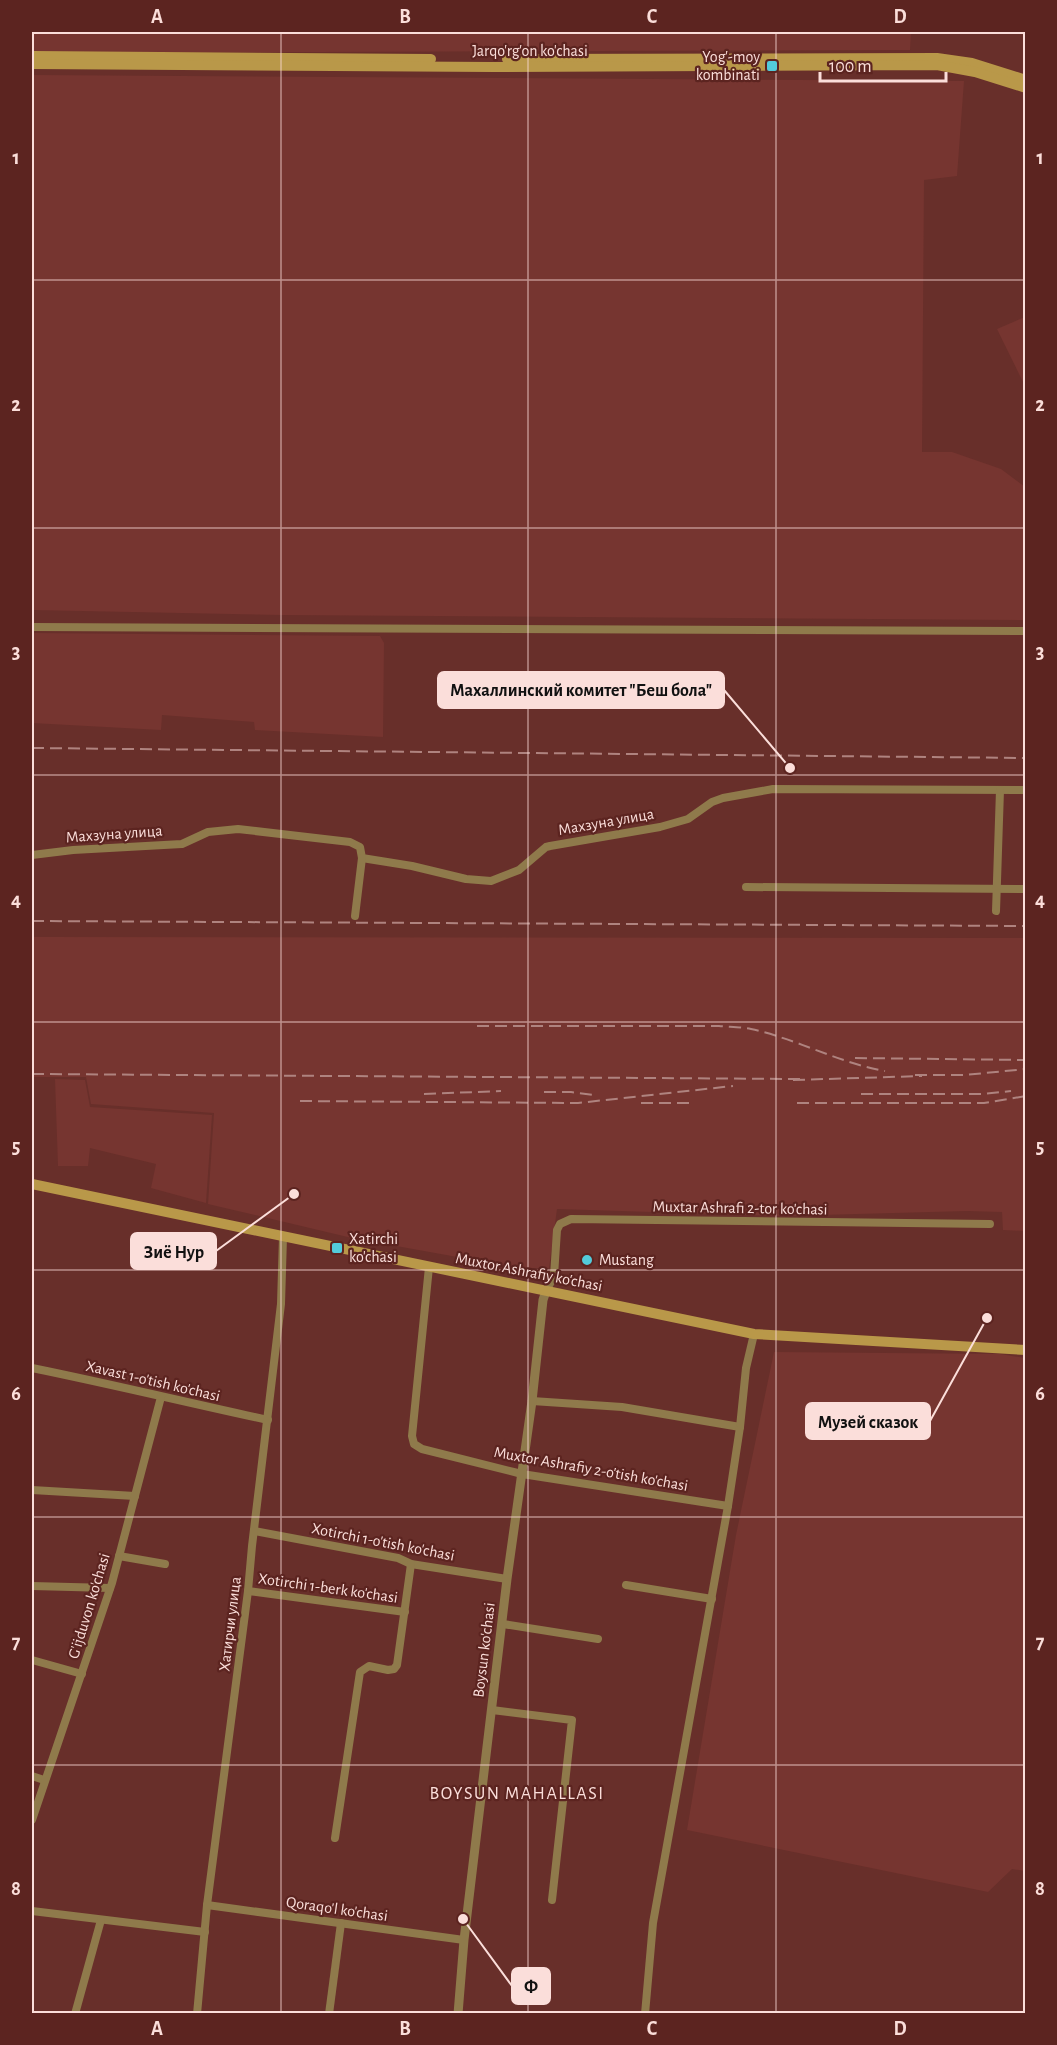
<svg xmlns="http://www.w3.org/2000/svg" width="1057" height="2045" viewBox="0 0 1057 2045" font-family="'Alegreya Sans',sans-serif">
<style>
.built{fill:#763530}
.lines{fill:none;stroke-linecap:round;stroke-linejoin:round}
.minor{stroke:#8f7a4b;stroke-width:8}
.tertiary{stroke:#8f7a4b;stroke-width:9}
.secondary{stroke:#b99849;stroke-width:10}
.rail{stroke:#af837f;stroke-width:2;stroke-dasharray:12 6;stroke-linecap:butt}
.grid{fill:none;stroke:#fbdeda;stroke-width:1.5;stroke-opacity:0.55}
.poi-dot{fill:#53cbda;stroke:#5c2420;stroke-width:2}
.labels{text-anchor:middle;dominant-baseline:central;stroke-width:4.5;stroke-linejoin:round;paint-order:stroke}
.street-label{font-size:16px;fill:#fbdeda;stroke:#5c2420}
.poi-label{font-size:16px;fill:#fbdeda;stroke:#5c2420;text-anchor:start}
.neighbourhood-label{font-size:18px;letter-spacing:1.5px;fill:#fbdeda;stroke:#5c2420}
.leader{fill:none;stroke:#fbdeda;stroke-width:2}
.callout-dot{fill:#fbdeda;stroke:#5c2420;stroke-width:2}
.callout{fill:#fbdeda;stroke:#fbdeda;stroke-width:2}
.callout-label{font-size:18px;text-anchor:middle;font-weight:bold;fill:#111}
.neatline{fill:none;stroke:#fbdeda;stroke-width:2}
.grid-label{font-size:20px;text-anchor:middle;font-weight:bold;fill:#fbdeda}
</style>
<rect width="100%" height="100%" fill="#682f2a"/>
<g class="built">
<path d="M 32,32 L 911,32 L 910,50 L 32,53 Z"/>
<path d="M 32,75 L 964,81 L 957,176 L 924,180 L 922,452 L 952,452 L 1001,469 L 1025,487 L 1025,620 L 283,615 L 32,610 Z"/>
<path d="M 1025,317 L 1026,317 L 1025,386 L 997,329 Z"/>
<path d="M 32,633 L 380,636 L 384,643 L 383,737 L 255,730 L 254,722 L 162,715 L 161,730 L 32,723 Z"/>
<path d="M 32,937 L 1025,938 L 1025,1231 L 1003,1230 L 1002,1212 L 967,1211 L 784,1216 L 557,1209 L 549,1268 L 518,1268 L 352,1238 L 208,1204 L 214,1113 L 91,1104 L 86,1077 L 32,1077 Z"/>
<path d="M 55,1079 L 85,1080 L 90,1107 L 212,1115 L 206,1203 L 151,1188 L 156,1164 L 90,1148 L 88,1166 L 58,1166 Z"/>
<path d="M 774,1352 L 1000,1354 L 1025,1358 L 1025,1871 L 1012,1869 L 988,1892 L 687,1830 L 736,1535 Z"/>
</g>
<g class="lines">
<g class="minor">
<path d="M 32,627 L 1026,631"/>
<path d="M 32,855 L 73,850 L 182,844 L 208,832 L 238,829 L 350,842 L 360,847 L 362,858 L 412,866 L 466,879 L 491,881 L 519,870 L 546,847 L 550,846 L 660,827 L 688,819 L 712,802 L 723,798 L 773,789 L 1026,790"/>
<path d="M 746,887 L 1026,889"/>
<path d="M 996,911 L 1000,790"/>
<path d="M 355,916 L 362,858"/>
<path d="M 429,1267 L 412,1436 L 414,1444 L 422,1449 L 522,1474 L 728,1506"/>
<path d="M 546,1291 L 554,1276 L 557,1230 L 560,1224 L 571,1219 L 990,1224"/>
<path d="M 32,1368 C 111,1384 189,1403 268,1420"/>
<path d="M 532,1401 L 622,1407 L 740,1427"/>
<path d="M 32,1490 L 135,1496"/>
<path d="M 254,1531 L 398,1558 L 411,1564 L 507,1579"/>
<path d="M 119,1556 L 165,1564"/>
<path d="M 626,1585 L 712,1599"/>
<path d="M 32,1586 L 110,1588"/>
<path d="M 248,1591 L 405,1612"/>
<path d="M 503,1624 L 598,1639"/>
<path d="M 32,1660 L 82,1674"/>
<path d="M 492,1710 L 572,1720 L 552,1900"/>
<path d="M 32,1776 L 44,1780"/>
<path d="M 32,1820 L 112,1583 L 161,1397"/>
<path d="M 335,1838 L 360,1672 L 369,1666 L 388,1670 L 394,1669 L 397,1665 L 411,1564"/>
<path d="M 207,1905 L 464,1940"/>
<path d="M 32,1911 L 205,1932"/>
<path d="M 75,2014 L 101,1920"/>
<path d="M 197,2014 L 207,1905 L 248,1591 L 252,1546 L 281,1304 L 283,1237"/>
<path d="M 329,2014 L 341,1923"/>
<path d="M 645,2014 L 653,1923 L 728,1506 L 740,1427 L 746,1368 L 754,1334"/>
</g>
<path class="tertiary" d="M 458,2014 L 464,1940 L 507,1579 L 532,1401 L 543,1300 L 546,1291"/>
<g class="secondary">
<path d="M 32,56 L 431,59"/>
<path d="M 507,59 L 937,58 L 972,63 L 1026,80"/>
<path d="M 32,64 L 492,67 L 937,65 L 975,72 L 1026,88"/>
<path d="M 32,1184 L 754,1334 L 1026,1350"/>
</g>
<g class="rail">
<path d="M 32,748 L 1026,758"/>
<path d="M 32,921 L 1026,926"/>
<path d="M 477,1026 L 719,1026 C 729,1027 741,1027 751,1029 C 797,1039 839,1063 885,1071"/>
<path d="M 855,1058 L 1025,1060"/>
<path d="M 32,1074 L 800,1079"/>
<path d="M 915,1075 L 965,1075 L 1026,1069"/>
<path d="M 793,1080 L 922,1076"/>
<path d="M 544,1092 L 571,1092 L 594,1095"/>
<path d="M 424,1094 L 501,1091"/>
<path d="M 861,1094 L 982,1094 L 1011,1091"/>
<path d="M 300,1101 L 578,1103 L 733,1086"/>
<path d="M 641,1103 L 691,1103"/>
<path d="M 797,1103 L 984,1103 L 1026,1096"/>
</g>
</g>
<path class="grid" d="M 281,32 L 281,2014M 528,32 L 528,2014M 776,32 L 776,2014M 32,280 L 1026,280M 32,528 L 1026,528M 32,775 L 1026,775M 32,1022 L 1026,1022M 32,1270 L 1026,1270M 32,1517 L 1026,1517M 32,1765 L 1026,1765"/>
<g class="poi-dot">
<rect x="766" y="60" width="12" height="12" rx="3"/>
<rect x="331" y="1242" width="12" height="12" rx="3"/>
<circle cx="587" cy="1260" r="6"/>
</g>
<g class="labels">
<g class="street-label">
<text x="530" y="51">Jarqo'rg'on ko'chasi</text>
<text transform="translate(606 822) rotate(-10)">Махзуна улица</text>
<text transform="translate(114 834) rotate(-4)">Махзуна улица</text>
<text transform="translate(740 1208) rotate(1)">Muxtar Ashrafi 2-tor ko'chasi</text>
<text transform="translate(529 1272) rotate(11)">Muxtor Ashrafiy ko'chasi</text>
<text transform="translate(153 1381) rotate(13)">Xavast 1-o'tish ko'chasi</text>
<text transform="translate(591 1469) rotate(10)">Muxtor Ashrafiy 2-o'tish ko'chasi</text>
<text transform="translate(383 1542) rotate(11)">Xotirchi 1-o'tish ko'chasi</text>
<text transform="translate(328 1588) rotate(8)">Xotirchi 1-berk ko'chasi</text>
<text transform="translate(89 1606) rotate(-73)">G'ijduvon ko'chasi</text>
<text transform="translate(230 1624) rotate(-83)">Хатирчи улица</text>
<text transform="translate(484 1650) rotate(-83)">Boysun ko'chasi</text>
<text transform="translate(337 1909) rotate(8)">Qoraqo'l ko'chasi</text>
</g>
<g class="poi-label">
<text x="760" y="57" text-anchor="end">Yog'-moy<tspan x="760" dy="18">kombinati</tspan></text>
<text x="349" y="1239">Xatirchi<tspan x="349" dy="18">ko'chasi</tspan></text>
<text x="599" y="1260">Mustang</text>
</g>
<g class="neighbourhood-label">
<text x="517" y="1794">BOYSUN MAHALLASI</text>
</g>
</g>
<path class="leader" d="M790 768L724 690M294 1194L216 1251M987 1318L930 1421M463 1919L512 1986"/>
<g class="callout-dot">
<circle cx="790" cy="768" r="6"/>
<circle cx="294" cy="1194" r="6"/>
<circle cx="987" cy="1318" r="6"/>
<circle cx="463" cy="1919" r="6"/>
</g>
<g class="callout">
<rect x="438" y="672" width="286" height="36" rx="6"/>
<rect x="131" y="1233" width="85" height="36" rx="6"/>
<rect x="806" y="1403" width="124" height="36" rx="6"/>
<rect x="512" y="1968" width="38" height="36" rx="6"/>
</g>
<g class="callout-label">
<text x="581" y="696">Махаллинский комитет "Беш бола"</text>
<text x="174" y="1258">Зиё Нур</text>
<text x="868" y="1428">Музей сказок</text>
<text x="531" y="1992">Ф</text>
</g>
<rect width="1057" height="2045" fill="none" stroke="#5c2420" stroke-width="66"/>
<path d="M820 72v9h126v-9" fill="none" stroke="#fbdeda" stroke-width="3"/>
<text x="829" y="72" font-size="18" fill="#fbdeda" stroke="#5c2420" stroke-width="4.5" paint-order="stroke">100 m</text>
<rect x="33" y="33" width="991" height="1979" class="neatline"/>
<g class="grid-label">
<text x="157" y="23">A</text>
<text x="405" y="23">B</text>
<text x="652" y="23">C</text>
<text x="900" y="23">D</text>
<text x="16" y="164">1</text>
<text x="1040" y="164">1</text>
<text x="16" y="411">2</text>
<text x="1040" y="411">2</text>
<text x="16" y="658">3</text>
<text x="1040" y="658">3</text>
<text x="16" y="906">4</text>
<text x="1040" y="906">4</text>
<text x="16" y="1153">5</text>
<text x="1040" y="1153">5</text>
<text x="16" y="1400">6</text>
<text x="1040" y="1400">6</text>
<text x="16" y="1648">7</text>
<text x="1040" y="1648">7</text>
<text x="16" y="1895">8</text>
<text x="1040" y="1895">8</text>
<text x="157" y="2035">A</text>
<text x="405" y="2035">B</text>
<text x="652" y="2035">C</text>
<text x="900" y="2035">D</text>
</g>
</svg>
